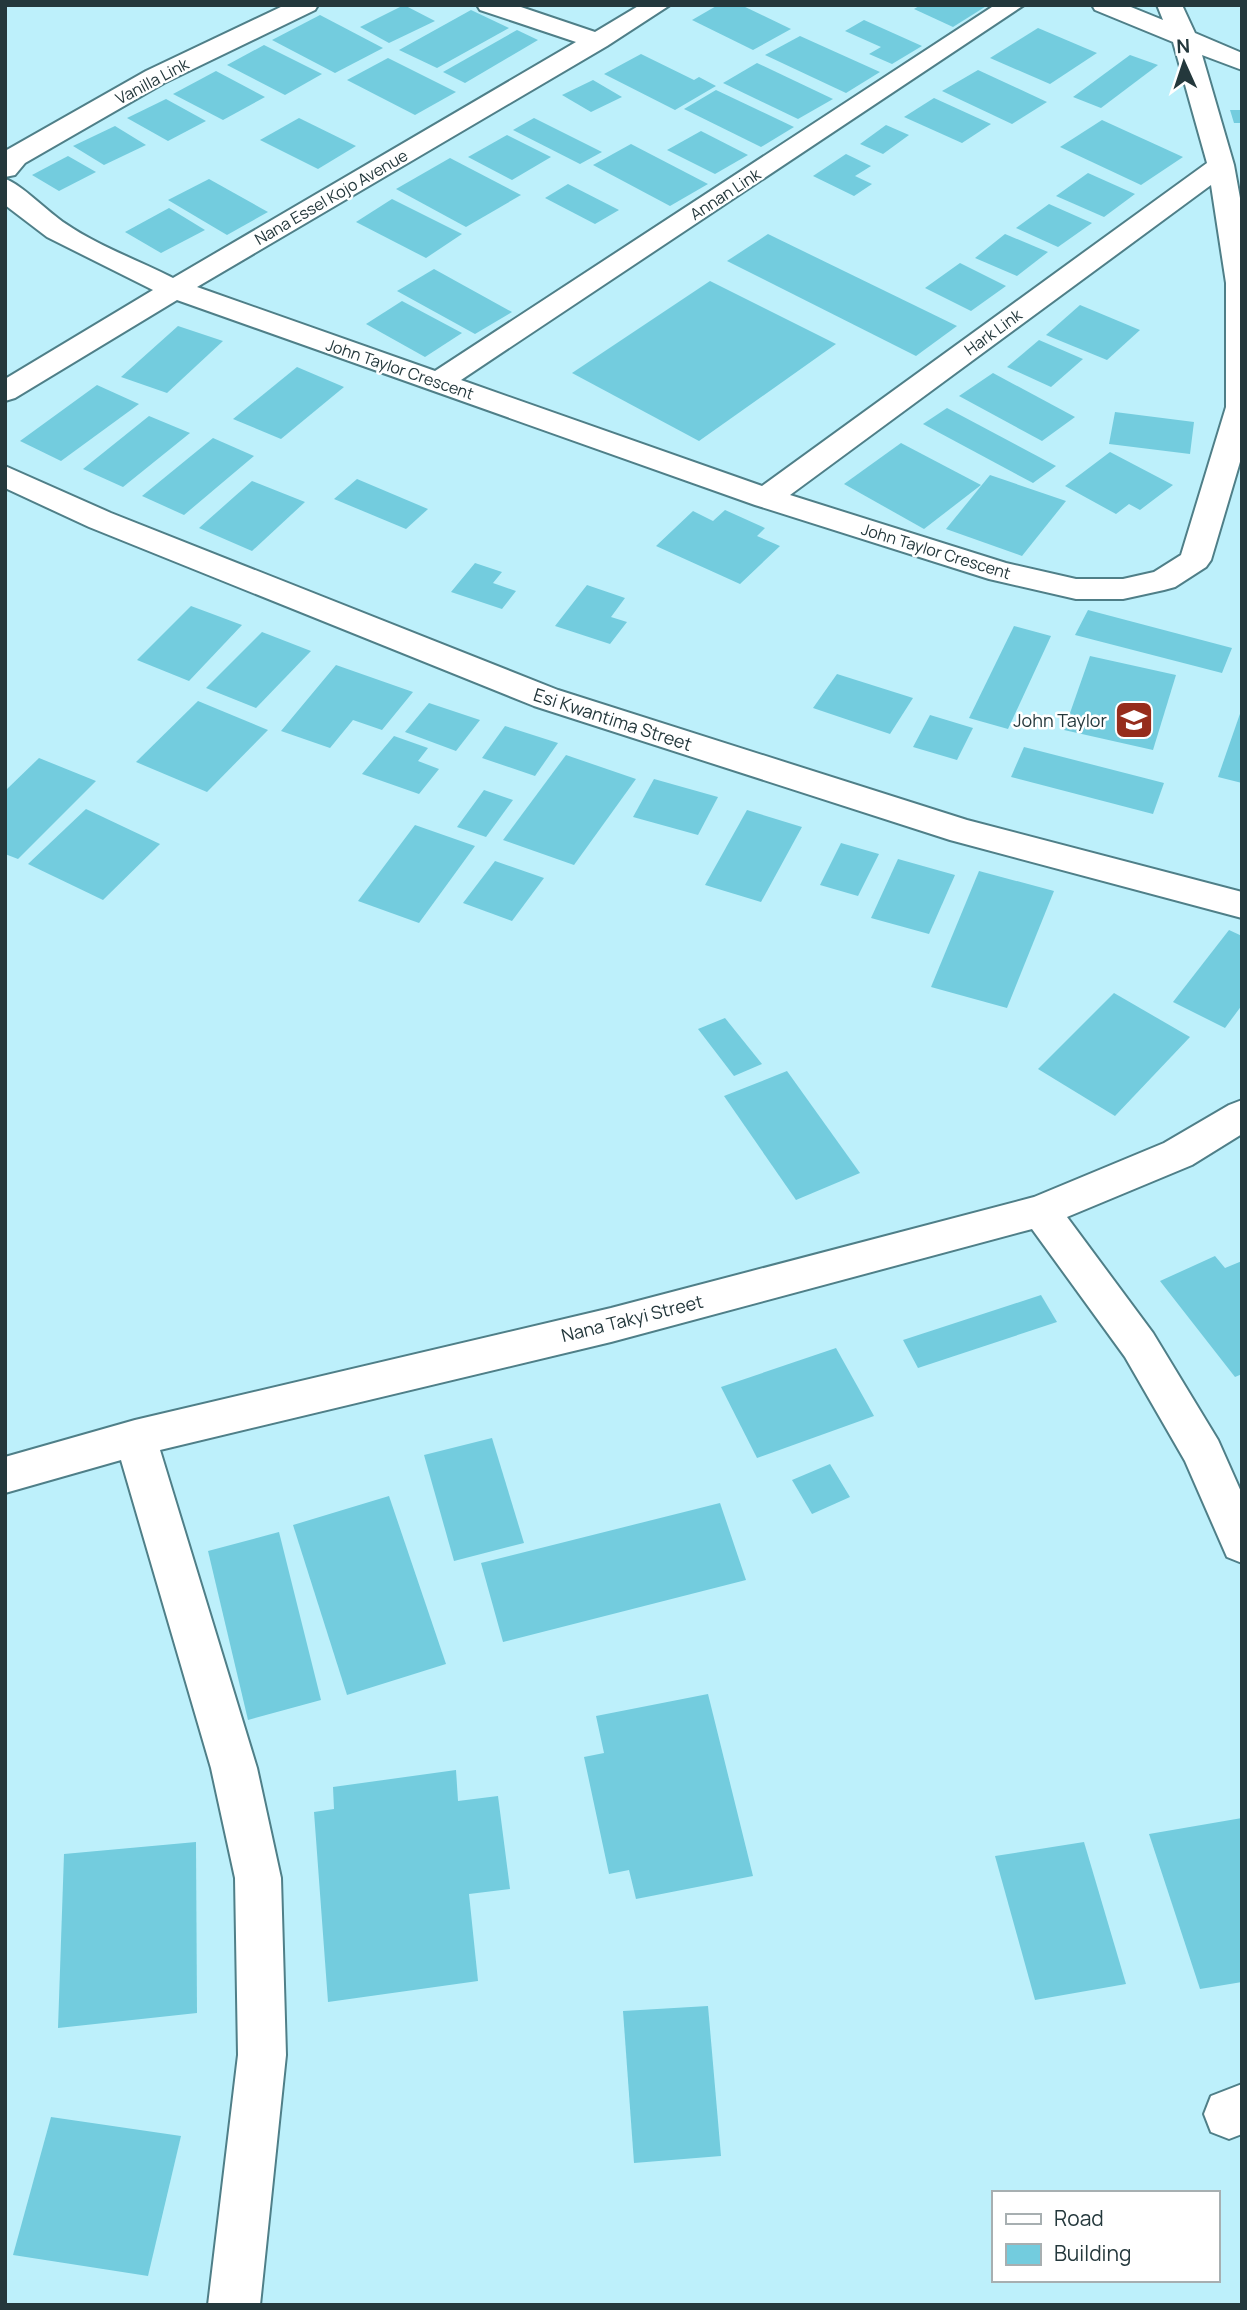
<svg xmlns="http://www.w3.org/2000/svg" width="1247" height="2310" viewBox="0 0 1247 2310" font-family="Manrope,sans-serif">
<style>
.building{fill:#73ccde}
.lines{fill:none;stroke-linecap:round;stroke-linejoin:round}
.minor-casing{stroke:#4f7f88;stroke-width:4}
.minor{fill:#fff;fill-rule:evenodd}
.labels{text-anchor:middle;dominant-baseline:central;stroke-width:5;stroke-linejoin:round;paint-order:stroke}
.far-street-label{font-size:16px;fill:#24383c;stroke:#fff}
.street-label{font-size:18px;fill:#24383c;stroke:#fff}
.poi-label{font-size:18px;fill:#24383c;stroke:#fff;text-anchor:end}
</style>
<rect width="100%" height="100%" fill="#bdf0fb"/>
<g class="building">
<path d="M 404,5 L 435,21 L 389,43 L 360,27 Z"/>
<path d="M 718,5 L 741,5 L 791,29 L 753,50 L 692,20 Z"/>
<path d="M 921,5 L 988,5 L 953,27 L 914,9 Z"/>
<path d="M 471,10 L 509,28 L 437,68 L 399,50 Z"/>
<path d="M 320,15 L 383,48 L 335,73 L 272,40 Z"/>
<path d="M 864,20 L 922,46 L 892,64 L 869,54 L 881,47 L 845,31 Z"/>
<path d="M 1038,28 L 1097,53 L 1050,84 L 990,58 Z"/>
<path d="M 517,30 L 538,40 L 465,83 L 443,72 Z"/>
<path d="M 800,36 L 880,72 L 846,93 L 765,55 Z"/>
<path d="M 264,45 L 322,74 L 285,95 L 227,65 Z"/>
<path d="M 641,54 L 694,80 L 699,77 L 716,86 L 675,110 L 604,74 Z"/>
<path d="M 1130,55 L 1158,65 L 1101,108 L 1073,97 Z"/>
<path d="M 388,58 L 456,92 L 415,115 L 347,80 Z"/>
<path d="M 757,63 L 833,99 L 798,119 L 723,83 Z"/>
<path d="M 978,70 L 1047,102 L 1012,124 L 942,91 Z"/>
<path d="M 216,71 L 265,97 L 223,120 L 173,94 Z"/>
<path d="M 593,80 L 622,97 L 591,112 L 562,95 Z"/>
<path d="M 716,90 L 794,127 L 761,147 L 684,109 Z"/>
<path d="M 934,98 L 991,124 L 962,143 L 904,117 Z"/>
<path d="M 166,99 L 206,121 L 168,141 L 127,118 Z"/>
<path d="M 1230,110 L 1242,110 L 1242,123 L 1234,123 Z"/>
<path d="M 299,118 L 356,146 L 318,169 L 260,140 Z"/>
<path d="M 534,118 L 602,152 L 580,164 L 513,130 Z"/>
<path d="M 1102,120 L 1183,157 L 1141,185 L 1060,147 Z"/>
<path d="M 886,125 L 909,135 L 883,154 L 860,144 Z"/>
<path d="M 115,126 L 146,145 L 104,165 L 73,146 Z"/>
<path d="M 701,131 L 748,155 L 715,174 L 667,150 Z"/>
<path d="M 507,135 L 551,157 L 512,180 L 468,157 Z"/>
<path d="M 631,144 L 708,184 L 670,206 L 593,165 Z"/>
<path d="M 846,154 L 871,166 L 855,176 L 872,184 L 854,196 L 813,176 Z"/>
<path d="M 68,156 L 96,172 L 59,191 L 32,175 Z"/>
<path d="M 450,158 L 521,195 L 466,227 L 396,189 Z"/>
<path d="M 1088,173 L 1135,194 L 1104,217 L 1056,196 Z"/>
<path d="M 209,179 L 268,212 L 227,235 L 168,200 Z"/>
<path d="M 568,184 L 619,210 L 595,224 L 545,198 Z"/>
<path d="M 392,199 L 462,234 L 426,258 L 356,222 Z"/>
<path d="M 1049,204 L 1092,223 L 1058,247 L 1016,228 Z"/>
<path d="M 169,208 L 205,230 L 161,253 L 125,232 Z"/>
<path d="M 768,234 L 957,326 L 916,356 L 727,261 Z"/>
<path d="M 1005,234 L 1048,252 L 1017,276 L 975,258 Z"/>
<path d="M 960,263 L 1006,286 L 971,311 L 925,288 Z"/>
<path d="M 434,269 L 512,312 L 475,334 L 397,291 Z"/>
<path d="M 710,281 L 836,344 L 699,441 L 572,373 Z"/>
<path d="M 402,301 L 462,333 L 425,357 L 366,324 Z"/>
<path d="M 1080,305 L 1140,330 L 1107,360 L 1046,335 Z"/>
<path d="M 178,326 L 223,341 L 167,393 L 121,377 Z"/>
<path d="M 1039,340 L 1083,359 L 1051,387 L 1007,367 Z"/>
<path d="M 297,367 L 344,387 L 281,439 L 233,419 Z"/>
<path d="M 993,373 L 1075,417 L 1042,441 L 959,396 Z"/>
<path d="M 97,385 L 139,404 L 61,461 L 20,441 Z"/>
<path d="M 947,408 L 1056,466 L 1033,483 L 923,424 Z"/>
<path d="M 1115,412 L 1194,422 L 1190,454 L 1109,444 Z"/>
<path d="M 149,416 L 190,433 L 123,487 L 83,469 Z"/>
<path d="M 213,438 L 254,456 L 184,515 L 142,496 Z"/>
<path d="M 901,443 L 981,485 L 924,529 L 844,484 Z"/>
<path d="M 1110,452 L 1173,485 L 1140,510 L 1129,504 L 1116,514 L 1065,486 Z"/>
<path d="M 990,475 L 1066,501 L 1022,556 L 946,529 Z"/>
<path d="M 357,479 L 428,509 L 406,529 L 334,499 Z"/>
<path d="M 252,481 L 305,502 L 252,551 L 199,528 Z"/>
<path d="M 725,510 L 765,528 L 757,536 L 780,546 L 740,584 L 656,546 L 693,511 L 713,521 Z"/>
<path d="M 475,563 L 502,572 L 493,583 L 516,591 L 502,609 L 451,592 Z"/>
<path d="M 587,585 L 625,598 L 611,617 L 627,622 L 610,644 L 555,626 Z"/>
<path d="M 191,606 L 242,625 L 189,681 L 137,660 Z"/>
<path d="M 1088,610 L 1232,648 L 1222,673 L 1075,635 Z"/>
<path d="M 1014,626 L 1051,636 L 1008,729 L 969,718 Z"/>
<path d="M 262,632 L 311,651 L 256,708 L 206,688 Z"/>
<path d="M 1090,656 L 1176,675 L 1153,750 L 1064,730 Z"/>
<path d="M 336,665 L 413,692 L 382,730 L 353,720 L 330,748 L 281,731 Z"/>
<path d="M 837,674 L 913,698 L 890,734 L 813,708 Z"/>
<path d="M 198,701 L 268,730 L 207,792 L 136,762 Z"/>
<path d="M 429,703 L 480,720 L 456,751 L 405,732 Z"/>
<path d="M 1242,708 L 1242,783 L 1218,777 Z"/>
<path d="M 930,715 L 973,728 L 957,760 L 913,747 Z"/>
<path d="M 505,726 L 558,743 L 535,776 L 482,758 Z"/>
<path d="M 394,736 L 428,748 L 418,761 L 439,769 L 419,794 L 362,774 Z"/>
<path d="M 1024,747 L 1164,783 L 1153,814 L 1011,777 Z"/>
<path d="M 566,755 L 636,779 L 574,865 L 503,840 Z"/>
<path d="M 39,758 L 96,781 L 18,859 L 5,854 L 5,791 Z"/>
<path d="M 654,779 L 718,797 L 698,835 L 633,817 Z"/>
<path d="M 484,790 L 513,800 L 486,837 L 457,827 Z"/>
<path d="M 86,809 L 160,844 L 103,900 L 28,864 Z"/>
<path d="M 747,810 L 802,827 L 761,902 L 705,885 Z"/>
<path d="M 415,825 L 475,846 L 419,923 L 358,901 Z"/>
<path d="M 841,843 L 879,854 L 858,896 L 820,885 Z"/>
<path d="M 898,859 L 955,875 L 929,934 L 871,918 Z"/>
<path d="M 495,861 L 544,878 L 512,921 L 463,903 Z"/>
<path d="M 979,871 L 1054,891 L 1007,1008 L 931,987 Z"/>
<path d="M 1229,930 L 1242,936 L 1242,1005 L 1225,1028 L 1173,1002 Z"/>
<path d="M 1114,993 L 1190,1037 L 1115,1116 L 1038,1069 Z"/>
<path d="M 725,1018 L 762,1064 L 734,1076 L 698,1029 Z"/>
<path d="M 787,1071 L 860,1173 L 796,1200 L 724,1096 Z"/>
<path d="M 1215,1256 L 1225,1268 L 1242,1261 L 1242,1374 L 1235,1377 L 1160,1281 Z"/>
<path d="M 1041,1295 L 1057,1322 L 918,1368 L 903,1340 Z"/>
<path d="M 836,1348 L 874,1416 L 757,1458 L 721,1387 Z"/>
<path d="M 492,1438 L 524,1543 L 454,1561 L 424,1455 Z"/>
<path d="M 830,1464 L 850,1497 L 812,1514 L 792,1480 Z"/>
<path d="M 389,1496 L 446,1664 L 347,1695 L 293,1525 Z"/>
<path d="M 720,1503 L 746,1580 L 503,1642 L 481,1563 Z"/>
<path d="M 279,1532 L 321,1700 L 248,1720 L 208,1551 Z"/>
<path d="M 708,1694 L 753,1876 L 636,1899 L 629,1870 L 609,1874 L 584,1757 L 604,1753 L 596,1716 Z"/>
<path d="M 456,1770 L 458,1801 L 498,1796 L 510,1889 L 469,1894 L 478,1981 L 328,2002 L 314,1812 L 334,1809 L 333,1787 Z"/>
<path d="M 1242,1818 L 1242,1982 L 1200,1989 L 1149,1834 Z"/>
<path d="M 196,1842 L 197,2013 L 58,2028 L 64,1854 Z"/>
<path d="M 1084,1842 L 1126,1984 L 1035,2000 L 995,1856 Z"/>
<path d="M 708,2006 L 721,2156 L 634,2163 L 623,2011 Z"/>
<path d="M 51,2117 L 181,2136 L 148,2276 L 13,2255 Z"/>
</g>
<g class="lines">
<g class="minor-casing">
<g id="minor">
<path d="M 285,5 L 318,5 L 315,10 L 164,83 L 25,163 L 15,175 L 5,177 L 5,151 L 146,71 Z"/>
<path d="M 477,5 L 515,5 L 595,32 L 640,5 L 670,5 L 607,46 L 197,287 L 435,371 L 995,5 L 1024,5 L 461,380 L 762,486 L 1207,163 L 1173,42 L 1095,10 L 1092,5 L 1126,5 L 1163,20 L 1157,5 L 1182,5 L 1195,33 L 1242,53 L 1242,70 L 1202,55 L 1234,165 L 1242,209 L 1242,455 L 1211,560 L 1206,567 L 1175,587 L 1164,590 L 1123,599 L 1076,599 L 989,579 L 755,505 L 177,300 L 15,398 L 5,401 L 5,379 L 153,290 L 47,237 L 5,205 L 5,179 C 20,183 49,213 66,224 C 98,246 138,260 173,278 L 576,42 L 480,10 ZM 1211,185 L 1226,283 L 1226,407 L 1181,555 L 1154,572 L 1123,579 L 1076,579 L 1006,563 L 790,495 Z"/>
<path d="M 5,466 L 111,513 L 558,690 L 967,820 L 1242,892 L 1242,918 L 950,840 L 534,706 L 89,527 L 5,488 Z"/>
<path d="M 1242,1100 L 1242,1134 L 1192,1165 L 1067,1217 L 1153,1333 L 1218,1440 L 1242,1494 L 1242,1563 L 1227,1557 L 1185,1461 L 1125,1357 L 1032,1229 L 611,1342 L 160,1450 L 257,1768 L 281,1878 L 286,2055 L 260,2305 L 208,2305 L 238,2055 L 235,1878 L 211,1768 L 121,1460 L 5,1493 L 5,1457 L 135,1420 L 611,1308 L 1034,1197 L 1164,1143 L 1229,1105 Z"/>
<path d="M 1242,2084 L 1242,2134 L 1229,2139 L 1211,2132 L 1204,2114 L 1211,2096 Z"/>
</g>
</g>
<use href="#minor" class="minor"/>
</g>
<defs>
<g id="school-square" transform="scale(2.0125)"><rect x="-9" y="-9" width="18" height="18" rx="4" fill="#962d1c" stroke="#fff"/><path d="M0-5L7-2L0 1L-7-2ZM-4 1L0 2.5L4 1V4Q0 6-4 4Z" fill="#fff"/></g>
</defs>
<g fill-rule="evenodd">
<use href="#school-square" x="1134" y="720"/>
</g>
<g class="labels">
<g class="far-street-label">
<text transform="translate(152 81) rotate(-28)">Vanilla Link</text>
<text transform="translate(725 194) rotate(-33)">Annan Link</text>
<text transform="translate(331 197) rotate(-30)">Nana Essel Kojo Avenue</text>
<text transform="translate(993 332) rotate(-36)">Hark Link</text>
<text transform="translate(400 369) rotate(19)">John Taylor Crescent</text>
<text transform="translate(936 551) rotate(17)">John Taylor Crescent</text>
</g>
<g class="street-label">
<text transform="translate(613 719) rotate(18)">Esi Kwantima Street</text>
<text transform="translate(632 1318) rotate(-14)">Nana Takyi Street</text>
</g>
<g class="poi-label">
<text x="1107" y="720">John Taylor</text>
</g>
</g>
<rect width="1247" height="2310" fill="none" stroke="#24383c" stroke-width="14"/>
<rect x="992" y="2191" width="228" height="91" fill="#ffffff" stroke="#a7afb1" stroke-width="2"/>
<rect x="1006" y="2214" width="35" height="10" fill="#ffffff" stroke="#a7afb1" stroke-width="2"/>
<text x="1054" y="2226" font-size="21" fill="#24383c">Road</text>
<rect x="1006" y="2244" width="35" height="21" fill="#73ccde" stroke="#a7afb1" stroke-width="2"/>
<text x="1054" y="2261" font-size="21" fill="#24383c">Building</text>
<g transform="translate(1184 63) rotate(357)" stroke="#ffffff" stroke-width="5" paint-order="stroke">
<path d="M0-5L12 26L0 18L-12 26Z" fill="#24383c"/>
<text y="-10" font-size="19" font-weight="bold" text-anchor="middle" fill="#24383c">N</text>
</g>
</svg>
